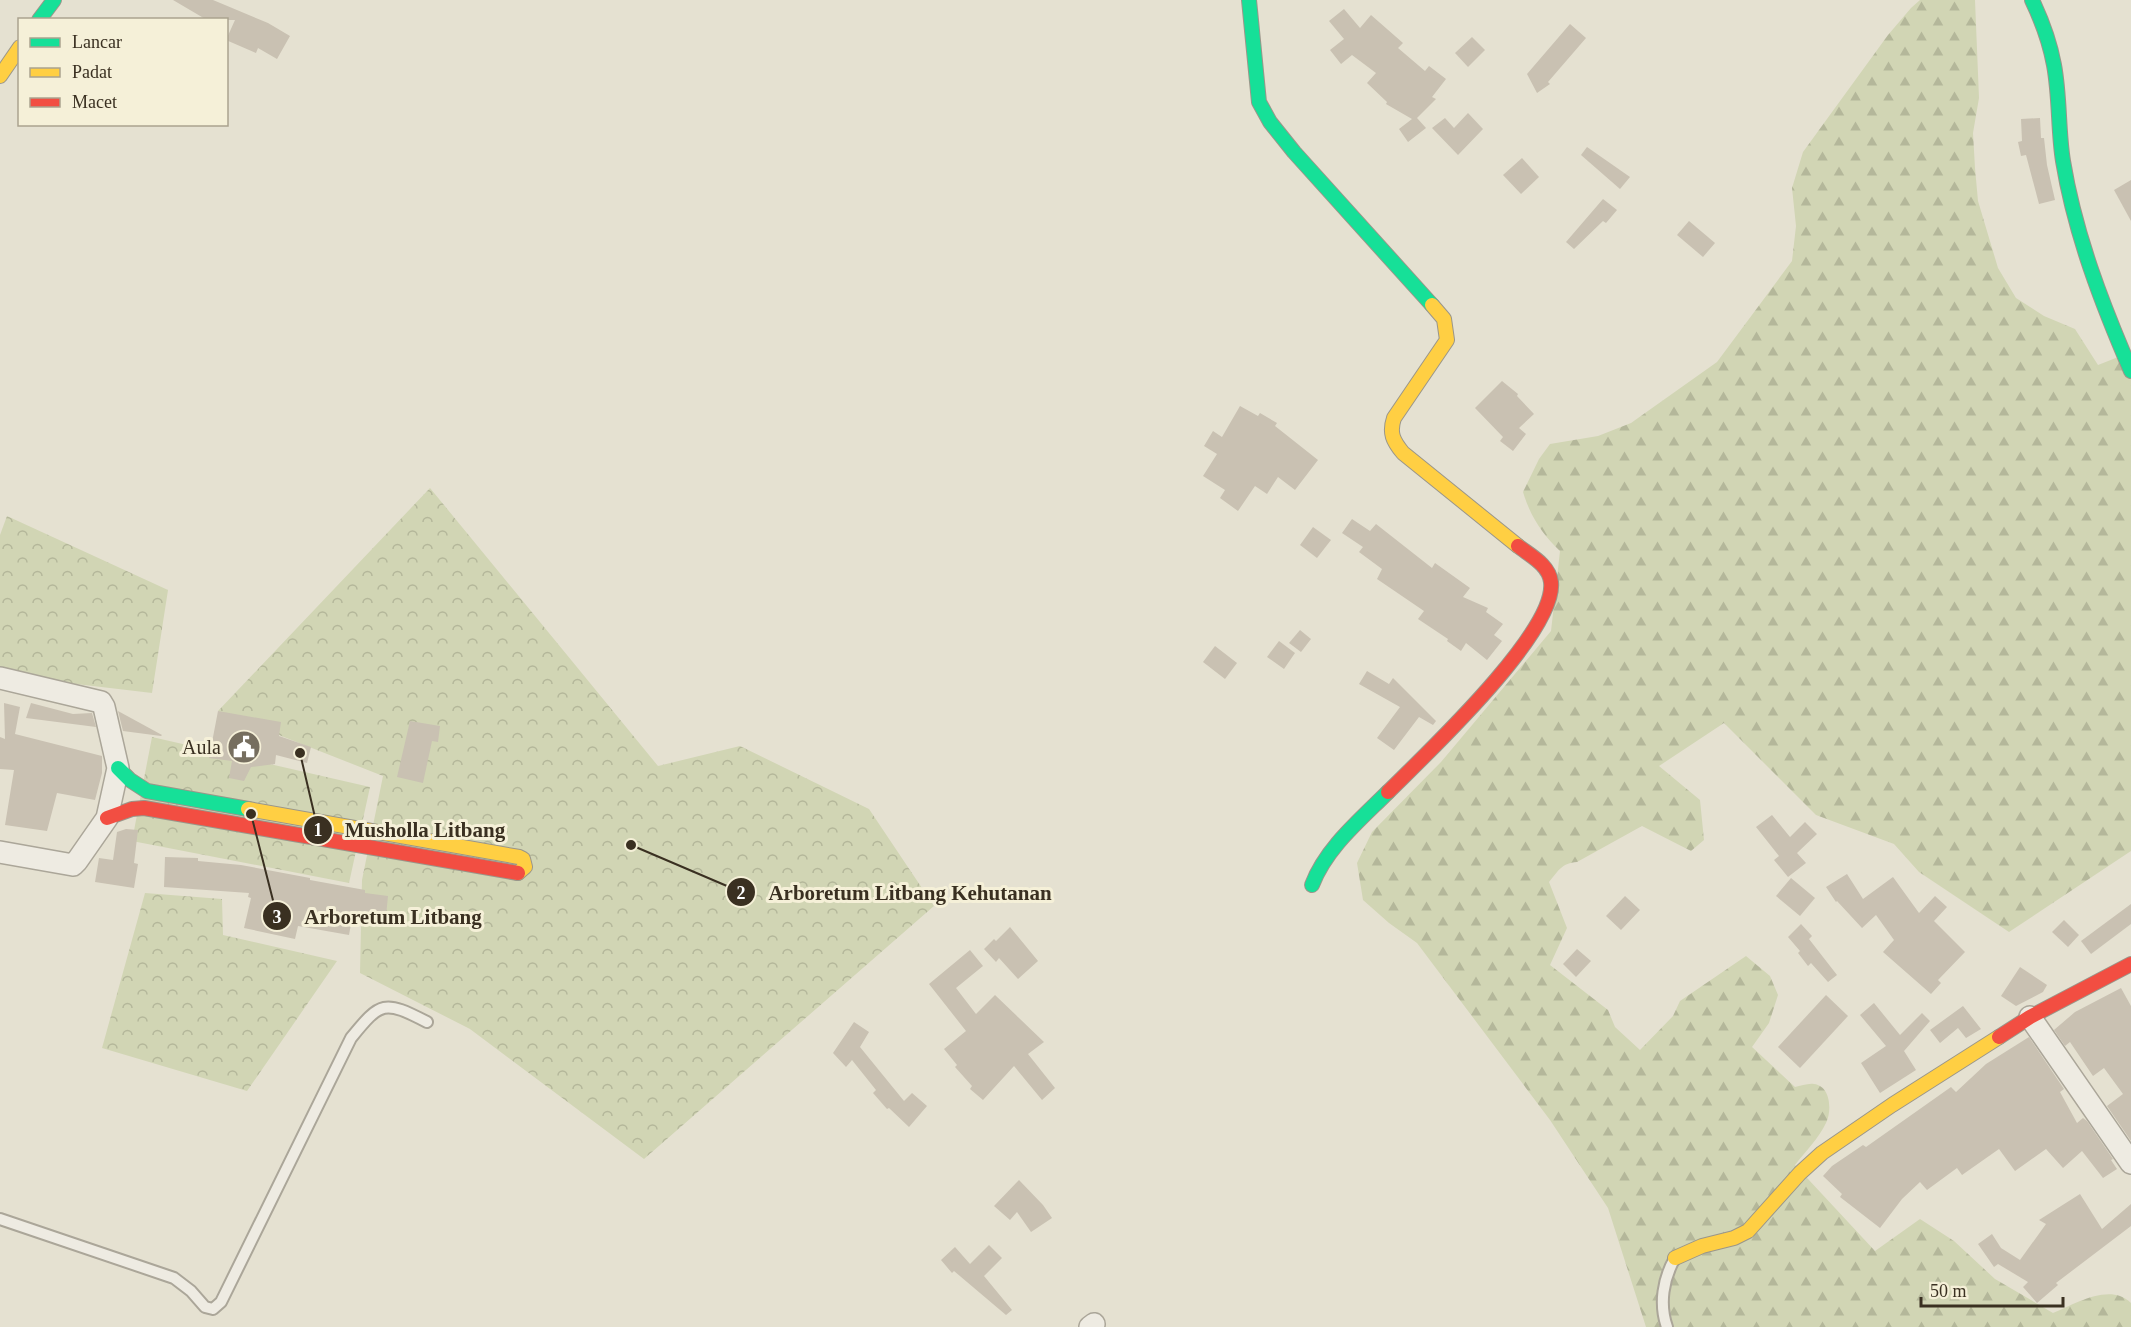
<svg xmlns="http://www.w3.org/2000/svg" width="2131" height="1327" viewBox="0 0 2131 1327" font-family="'Times New Roman',serif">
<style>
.forest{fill:url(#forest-firs)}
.park{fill:url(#park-crowns)}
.building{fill:#c9c1b2}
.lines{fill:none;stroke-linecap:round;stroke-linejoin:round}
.lane-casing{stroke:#aba699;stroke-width:14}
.street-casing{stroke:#aba699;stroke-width:24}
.fast-casing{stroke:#9a968a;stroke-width:16}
.slow-casing{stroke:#9a968a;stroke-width:16}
.jam-casing{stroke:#9a968a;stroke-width:16}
.lane{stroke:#eeebe2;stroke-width:10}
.street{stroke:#eeebe2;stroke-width:21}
.fast{stroke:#16e098;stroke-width:14}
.slow{stroke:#ffcf43;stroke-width:14}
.jam{stroke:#f24e42;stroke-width:14}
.labels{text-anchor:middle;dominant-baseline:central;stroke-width:6;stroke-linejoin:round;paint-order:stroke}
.poi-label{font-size:20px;fill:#3a3021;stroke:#f5f0d8;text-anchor:end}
.leader{fill:none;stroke:#3a3021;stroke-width:2}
.callout-dot{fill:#3a3021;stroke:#f5f0d8;stroke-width:2}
.mark-label{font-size:18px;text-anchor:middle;font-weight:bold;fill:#fff}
.callout-label{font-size:21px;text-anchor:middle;font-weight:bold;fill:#3a3021;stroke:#f5f0d8;stroke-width:6;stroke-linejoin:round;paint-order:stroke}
</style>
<defs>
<pattern id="forest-firs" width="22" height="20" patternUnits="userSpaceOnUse" patternTransform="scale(1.5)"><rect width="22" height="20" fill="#d1d5b4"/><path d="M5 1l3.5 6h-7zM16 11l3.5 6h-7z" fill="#b4b79a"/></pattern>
<pattern id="park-crowns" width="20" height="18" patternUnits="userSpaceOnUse" patternTransform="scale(1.5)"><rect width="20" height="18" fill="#d1d5b4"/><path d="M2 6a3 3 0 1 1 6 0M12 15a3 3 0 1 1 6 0" fill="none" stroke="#b4b79a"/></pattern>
</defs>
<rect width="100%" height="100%" fill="#e5e1d1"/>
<path class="forest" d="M 1920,0 L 1975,0 L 1979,98 L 1973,133 L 1975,168 L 1978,201 L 1998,268 L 2016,298 L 2044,316 L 2075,329 L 2098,365 L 2131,352 L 2131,851 L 2009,932 L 1919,872 L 1894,844 L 1816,815 L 1724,723 L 1659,766 L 1700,800 L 1704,840 L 1691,851 L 1642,826 L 1577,862 C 1562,863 1558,871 1549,882 L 1567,928 L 1550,965 L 1608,1010 L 1615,1027 L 1640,1050 L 1673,1016 L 1680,1001 L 1746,956 L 1770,976 L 1778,995 L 1769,1023 L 1752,1047 L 1795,1087 C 1801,1086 1808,1083 1814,1084 C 1831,1086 1832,1111 1826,1123 C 1819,1138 1805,1152 1795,1165 L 1875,1251 L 1920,1219 L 1954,1241 L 1995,1279 L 2053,1313 C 2075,1304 2110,1282 2131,1303 L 2131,1327 L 1646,1327 L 1608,1208 L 1550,1120 L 1417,943 L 1389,923 L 1363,900 L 1357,863 L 1372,832 L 1441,762 L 1551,631 L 1560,551 C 1543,535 1530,516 1523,492 L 1539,459 L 1550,444 L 1598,436 L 1631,423 L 1717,362 L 1792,261 L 1796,226 L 1792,188 L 1803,152 L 1888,35 L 1911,8 Z"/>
<g class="park">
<path d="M 430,488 L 658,766 L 740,746 L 869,809 L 934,906 L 644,1159 L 470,1029 L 360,973 L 362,880 L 383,776 L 218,711 Z"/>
<path d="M 7,516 L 168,590 L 152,693 L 0,675 L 0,535 Z"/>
<path d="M 152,737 L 370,787 L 349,883 L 132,841 Z"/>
<path d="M 145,893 L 222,899 L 223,935 L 337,961 L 247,1091 L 102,1048 Z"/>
</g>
<g class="building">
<path d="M 173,0 L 213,0 L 268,23 L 290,36 L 277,59 L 258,48 L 256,53 L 226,40 L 235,20 L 207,20 Z"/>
<path d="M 1344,9 L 1360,28 L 1371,15 L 1403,43 L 1398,48 L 1425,71 L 1429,66 L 1446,79 L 1432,97 L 1436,99 L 1417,118 L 1426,128 L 1408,142 L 1399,129 L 1412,119 L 1386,104 L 1387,102 L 1367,83 L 1376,73 L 1352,55 L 1341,64 L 1330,50 L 1344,39 L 1329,21 Z"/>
<path d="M 1570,24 L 1586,38 L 1548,82 L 1550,84 L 1537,93 L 1527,74 Z"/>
<path d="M 1472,37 L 1485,50 L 1468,67 L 1455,53 Z"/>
<path d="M 1468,113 L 1483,129 L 1458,155 L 1432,128 L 1445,118 L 1454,128 Z"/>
<path d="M 2040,118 L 2041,138 L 2044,138 L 2047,165 L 2055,200 L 2039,204 L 2026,155 L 2021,156 L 2018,142 L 2022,141 L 2021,119 Z"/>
<path d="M 1587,147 L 1630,177 L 1620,189 L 1581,155 Z"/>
<path d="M 1522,158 L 1539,177 L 1521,194 L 1503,175 Z"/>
<path d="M 2131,180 L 2131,221 L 2114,190 Z"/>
<path d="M 1603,199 L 1617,210 L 1606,223 L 1603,221 L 1574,249 L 1566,242 Z"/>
<path d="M 1689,221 L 1715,243 L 1703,257 L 1677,235 Z"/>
<path d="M 1502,381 L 1518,394 L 1517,396 L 1534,414 L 1519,428 L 1526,434 L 1513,451 L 1500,441 L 1503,437 L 1475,408 Z"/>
<path d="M 1240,406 L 1258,416 L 1260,413 L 1277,423 L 1275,426 L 1318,460 L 1295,490 L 1278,477 L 1267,494 L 1255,486 L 1238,511 L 1220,498 L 1225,490 L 1203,476 L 1217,454 L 1204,446 L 1213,431 L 1222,437 Z"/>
<path d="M 1352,519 L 1370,531 L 1376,524 L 1432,568 L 1435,563 L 1470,588 L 1463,597 L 1488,608 L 1486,612 L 1503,624 L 1494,635 L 1502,641 L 1487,660 L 1466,643 L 1461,651 L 1447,641 L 1448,639 L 1418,619 L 1424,611 L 1377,579 L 1382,569 L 1359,552 L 1363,547 L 1342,533 Z"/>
<path d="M 1313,527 L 1331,540 L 1317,558 L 1300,545 Z"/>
<path d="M 1300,630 L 1311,639 L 1301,652 L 1289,643 Z"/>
<path d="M 1279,641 L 1295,653 L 1284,669 L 1267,657 Z"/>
<path d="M 1215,646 L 1237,663 L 1225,679 L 1203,662 Z"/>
<path d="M 1367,671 L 1389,684 L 1393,678 L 1436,721 L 1433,725 L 1419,717 L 1394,750 L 1377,738 L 1400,707 L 1359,684 Z"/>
<path d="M 4,703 L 20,707 L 15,734 L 102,756 L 102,773 L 95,800 L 57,793 L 47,831 L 5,825 L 14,770 L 0,769 L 0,737 L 5,739 Z"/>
<path d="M 31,703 L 73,714 L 92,713 L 96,727 L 26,718 Z"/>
<path d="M 118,711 L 162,735 L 161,736 L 123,731 Z"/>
<path d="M 218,711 L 281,722 L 279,736 L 311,747 L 307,763 L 276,755 L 275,764 L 251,767 L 244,781 L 229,778 L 232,761 L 209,758 Z"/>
<path d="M 410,721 L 440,726 L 438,742 L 432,741 L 423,783 L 397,777 Z"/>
<path d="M 1772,815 L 1790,837 L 1805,822 L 1817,834 L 1797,853 L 1806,863 L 1788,877 L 1774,860 L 1779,856 L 1756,827 Z"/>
<path d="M 126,829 L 138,830 L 134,863 L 138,864 L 134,888 L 95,882 L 99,858 L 113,860 L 117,832 Z"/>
<path d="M 165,857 L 198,858 L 198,861 L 241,865 L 310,878 L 310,880 L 365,890 L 365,893 L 388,896 L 386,916 L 353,913 L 349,935 L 298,926 L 295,939 L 244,928 L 251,898 L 248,897 L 249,893 L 164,887 Z"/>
<path d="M 1847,874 L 1863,899 L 1893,877 L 1919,913 L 1935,896 L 1947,907 L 1934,921 L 1965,952 L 1938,980 L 1941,983 L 1931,994 L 1883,952 L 1894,940 L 1876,915 L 1862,928 L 1837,901 L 1836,902 L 1826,887 Z"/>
<path d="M 1791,878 L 1815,898 L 1800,916 L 1776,896 Z"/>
<path d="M 1625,896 L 1640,910 L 1621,930 L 1606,916 Z"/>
<path d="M 2131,904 L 2131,924 L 2091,954 L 2081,941 Z"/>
<path d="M 2064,920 L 2079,935 L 2068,947 L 2052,932 Z"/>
<path d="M 1801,924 L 1812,936 L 1809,939 L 1837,975 L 1828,982 L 1811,963 L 1808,966 L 1798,953 L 1800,951 L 1788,937 Z"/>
<path d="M 1010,927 L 1038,961 L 1018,979 L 999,958 L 996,962 L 984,949 L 994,939 L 996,941 Z"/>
<path d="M 1577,949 L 1591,961 L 1576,977 L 1563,964 Z"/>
<path d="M 970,950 L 983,966 L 956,988 L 976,1014 L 995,995 L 1044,1042 L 1028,1054 L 1055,1088 L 1042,1100 L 1014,1066 L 983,1100 L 970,1089 L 972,1086 L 955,1067 L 957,1065 L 944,1049 L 966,1031 L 929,984 Z"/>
<path d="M 2020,967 L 2047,985 L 2043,992 L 2016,1006 L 2001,996 Z"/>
<path d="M 2121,988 L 2131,1006 L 2131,1141 L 2107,1106 L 2123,1094 L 2104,1068 L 2093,1076 L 2070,1042 L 2065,1046 L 2054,1030 L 2075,1012 Z"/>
<path d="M 1826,995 L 1848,1016 L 1800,1068 L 1778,1047 Z"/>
<path d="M 1874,1003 L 1900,1035 L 1922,1013 L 1930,1021 L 1904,1051 L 1916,1070 L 1880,1093 L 1861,1063 L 1886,1046 L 1860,1015 Z"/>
<path d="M 1963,1006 L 1981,1029 L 1966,1038 L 1958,1028 L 1940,1043 L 1930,1030 Z"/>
<path d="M 854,1022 L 869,1032 L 860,1047 L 904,1101 L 912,1093 L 927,1106 L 909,1127 L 889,1108 L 887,1109 L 873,1093 L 876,1090 L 852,1060 L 846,1067 L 833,1053 Z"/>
<path d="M 2029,1037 L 2064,1089 L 2060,1092 L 2077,1123 L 2083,1118 L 2087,1121 L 2113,1159 L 2111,1160 L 2117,1169 L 2103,1178 L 2082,1151 L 2063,1168 L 2046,1149 L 2015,1171 L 1999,1149 L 1962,1175 L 1957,1168 L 1927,1190 L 1920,1182 L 1902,1199 L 1880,1228 L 1840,1197 L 1842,1194 L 1823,1176 L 1832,1166 L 1863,1145 L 1866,1147 L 1951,1087 L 1956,1092 L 1986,1064 Z"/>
<path d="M 1019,1180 L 1043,1205 L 1052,1218 L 1031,1232 L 1017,1212 L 1010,1220 L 994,1206 Z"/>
<path d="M 2080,1194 L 2102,1229 L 2131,1204 L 2131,1226 L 2056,1283 L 2058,1285 L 2037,1303 L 2023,1287 L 2028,1282 L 1998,1264 L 1994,1267 L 1978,1244 L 1992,1234 L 2001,1248 L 2020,1260 L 2046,1224 L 2039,1220 Z"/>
<path d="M 989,1245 L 1002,1258 L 984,1276 L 1012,1310 L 1006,1315 L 954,1271 L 952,1273 L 941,1260 L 955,1247 L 970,1264 Z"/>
</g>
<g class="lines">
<g class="lane-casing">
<g id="lane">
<path d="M 0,1219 L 174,1278 L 191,1291 L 205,1307 L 213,1309 L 221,1302 L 351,1038 C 381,1001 384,1000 427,1022"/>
<path d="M 1667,1327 C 1659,1304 1663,1279 1675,1258"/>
</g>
</g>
<g class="street-casing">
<g id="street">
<path d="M 0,678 L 101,702 L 104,707 L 118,768 L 107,818 L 77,861 L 73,865 L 0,852"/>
<path d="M 2030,1017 L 2131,1163"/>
<path d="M 1090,1327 L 1094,1324"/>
</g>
</g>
<g class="fast-casing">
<g id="fast">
<path d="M 1249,0 L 1259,102 L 1270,122 L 1294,152 L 1432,305"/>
<path d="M 2032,0 C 2042,21 2050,43 2054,65 C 2060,97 2058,130 2063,161 C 2075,234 2102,304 2131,371"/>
<path d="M 39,20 L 54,0"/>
<path d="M 118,768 L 130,780 L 147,791 L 248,809"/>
<path d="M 1312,885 C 1326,848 1360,820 1388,792"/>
</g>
</g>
<g class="slow-casing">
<g id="slow">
<path d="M 0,76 L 20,47"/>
<path d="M 1432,305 L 1444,319 L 1447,340 L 1394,418 C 1389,433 1393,441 1403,453 L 1518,546"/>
<path d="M 248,809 L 519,857 L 523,859 L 525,867 L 518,873"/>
<path d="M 1675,1258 L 1702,1246 L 1734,1238 L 1748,1231 L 1800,1173 L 1822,1153 L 1892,1105 L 1999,1037"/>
</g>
</g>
<g class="jam-casing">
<g id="jam">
<path d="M 1388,792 C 1424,756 1557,632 1551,582 C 1549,565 1531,556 1518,546"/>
<path d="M 107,818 L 132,809 L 144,808 L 518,873"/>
<path d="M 1999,1037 L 2030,1017 L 2131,964"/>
</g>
</g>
<use href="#lane" class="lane"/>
<use href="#street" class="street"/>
<use href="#fast" class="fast"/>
<use href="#slow" class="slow"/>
<use href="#jam" class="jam"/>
</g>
<defs>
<g id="civic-disc" transform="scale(1.725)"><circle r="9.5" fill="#766e5f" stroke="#f5f0d8"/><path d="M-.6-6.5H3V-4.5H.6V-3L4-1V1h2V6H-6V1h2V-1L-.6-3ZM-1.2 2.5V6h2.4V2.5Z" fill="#fff"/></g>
</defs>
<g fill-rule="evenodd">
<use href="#civic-disc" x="244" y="747"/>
</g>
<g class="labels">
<g class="poi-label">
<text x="221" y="747">Aula</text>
</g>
</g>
<path class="leader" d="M300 753L318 830M631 845L741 892M251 814L277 916"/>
<g class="callout-dot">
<circle cx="300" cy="753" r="6"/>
<circle cx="631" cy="845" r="6"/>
<circle cx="251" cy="814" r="6"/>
<circle cx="318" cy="830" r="15"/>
<circle cx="741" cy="892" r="15"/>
<circle cx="277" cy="916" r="15"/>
</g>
<g class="mark-label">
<text x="318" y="836">1</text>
<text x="741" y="899">2</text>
<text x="277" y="923">3</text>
</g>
<g class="callout-label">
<text x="425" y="837">Musholla Litbang</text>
<text x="910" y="900">Arboretum Litbang Kehutanan</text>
<text x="393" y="924">Arboretum Litbang</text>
</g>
<rect x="18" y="18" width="210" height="108" fill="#f5f0d8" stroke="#aaa38f" stroke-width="1.5"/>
<rect x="30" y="38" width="30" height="9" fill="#16e098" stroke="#aaa38f" stroke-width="1.5"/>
<text x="72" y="48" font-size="18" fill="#3a3021">Lancar</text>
<rect x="30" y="68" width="30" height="9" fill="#ffcf43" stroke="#aaa38f" stroke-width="1.5"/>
<text x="72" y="78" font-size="18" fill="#3a3021">Padat</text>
<rect x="30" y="98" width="30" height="9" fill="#f24e42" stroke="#aaa38f" stroke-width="1.5"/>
<text x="72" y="108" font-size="18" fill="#3a3021">Macet</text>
<path d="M1921 1297v9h142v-9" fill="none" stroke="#3a3021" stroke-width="3"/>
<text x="1930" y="1297" font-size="18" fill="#3a3021" stroke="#f5f0d8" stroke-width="4.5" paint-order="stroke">50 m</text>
</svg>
